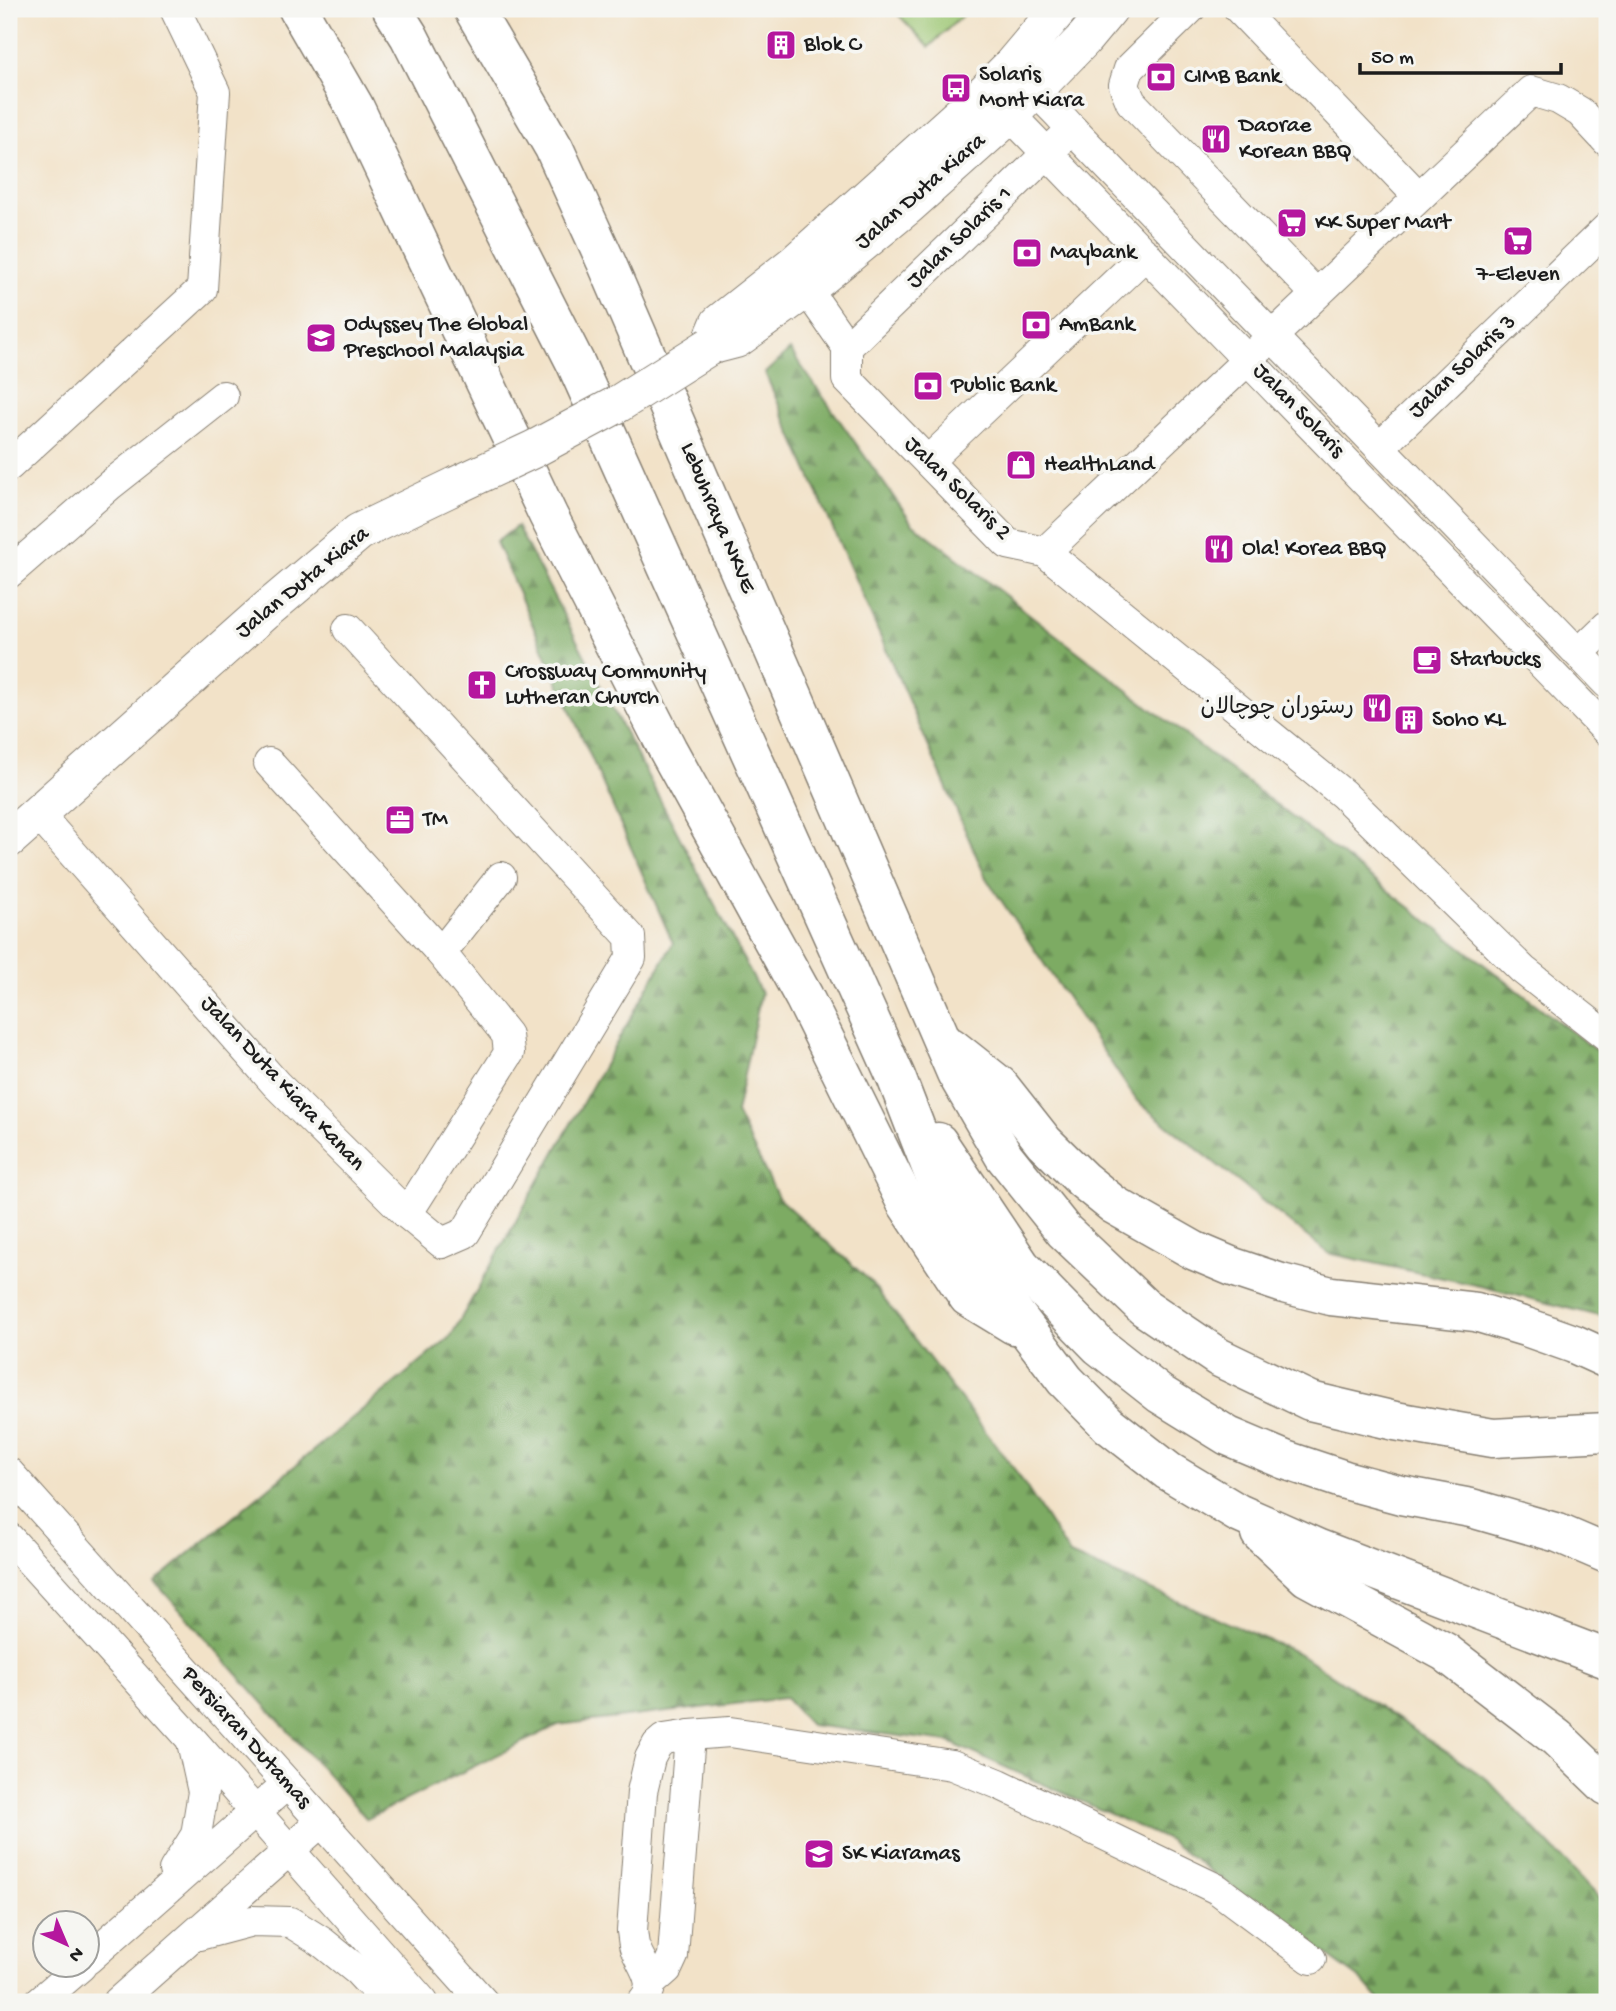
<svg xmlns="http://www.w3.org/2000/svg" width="1616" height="2011" viewBox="0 0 1616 2011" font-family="'Gochi Hand','Playpen Sans Arabic',sans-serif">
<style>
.forest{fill:url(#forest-firs);stroke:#4c6440;stroke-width:2}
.garden{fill:#9cc672;stroke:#5c7147;stroke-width:2}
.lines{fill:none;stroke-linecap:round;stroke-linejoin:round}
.minor-casing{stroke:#877f72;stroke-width:32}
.major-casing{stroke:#877f72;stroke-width:39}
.highway-casing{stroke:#877f72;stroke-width:41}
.minor{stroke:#fff;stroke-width:30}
.major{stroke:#fff;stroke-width:37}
.highway{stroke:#fff;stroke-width:38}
.major-bridge-casing{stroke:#877f72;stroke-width:39;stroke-linecap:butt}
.major-bridge{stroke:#fff;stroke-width:37}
.labels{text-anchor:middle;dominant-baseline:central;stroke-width:7;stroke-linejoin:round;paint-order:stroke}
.poi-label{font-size:23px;fill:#1c1c1c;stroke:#f6f6f2;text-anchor:start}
.street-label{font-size:23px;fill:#1c1c1c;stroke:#f6f6f2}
</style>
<defs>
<pattern id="forest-firs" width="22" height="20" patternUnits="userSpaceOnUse" patternTransform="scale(1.75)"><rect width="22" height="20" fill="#7dab64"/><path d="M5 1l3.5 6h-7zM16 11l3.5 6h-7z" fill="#668a52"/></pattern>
</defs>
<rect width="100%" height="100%" fill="#f6f6f2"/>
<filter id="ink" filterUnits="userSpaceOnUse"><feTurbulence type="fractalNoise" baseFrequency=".0143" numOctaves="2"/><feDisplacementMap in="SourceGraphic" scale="14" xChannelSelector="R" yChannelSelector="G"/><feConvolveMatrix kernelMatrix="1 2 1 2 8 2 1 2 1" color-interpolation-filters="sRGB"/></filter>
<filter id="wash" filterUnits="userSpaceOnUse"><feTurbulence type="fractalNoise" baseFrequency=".00686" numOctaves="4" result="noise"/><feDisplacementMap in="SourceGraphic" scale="28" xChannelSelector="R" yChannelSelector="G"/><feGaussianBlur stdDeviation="1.57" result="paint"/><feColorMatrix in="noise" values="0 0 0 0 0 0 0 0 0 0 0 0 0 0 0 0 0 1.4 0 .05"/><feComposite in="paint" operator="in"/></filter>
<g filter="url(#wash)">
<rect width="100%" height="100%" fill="#f2e2c8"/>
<g class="forest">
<path d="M 790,350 L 912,523 L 1145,704 L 1607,1059 L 1607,1318 L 1484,1287 L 1328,1253 L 1137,1101 L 986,878 L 765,373 Z"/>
<path d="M 517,526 L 761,993 L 736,1113 L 779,1199 L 870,1281 L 1018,1474 L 1070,1555 L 1300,1654 L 1487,1779 L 1607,1906 L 1607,2002 L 1381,2002 L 1364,1982 L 1166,1839 L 949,1742 L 810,1725 L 785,1698 L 558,1725 L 367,1819 L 155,1582 L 451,1336 L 673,943 L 496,542 Z"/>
</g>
<path class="garden" d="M 893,9 L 969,9 L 929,47 Z"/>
</g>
<g filter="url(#ink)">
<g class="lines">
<g class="minor-casing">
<g id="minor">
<path d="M 1190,9 L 1129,69 L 1124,85 L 1131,102 L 1316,294"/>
<path d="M 1239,9 L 1419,197"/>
<path d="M 1014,83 C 1034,84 1058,114 1072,129 L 1607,683"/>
<path d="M 1002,97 L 1002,101 L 1010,115 L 1607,731"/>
<path d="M 808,288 L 817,304 L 847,347 L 847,379 L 1008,544 L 1045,552 L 1343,794 L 1523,970 L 1607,1036"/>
<path d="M 847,347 L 1062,139"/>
<path d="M 1380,447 L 1607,228"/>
<path d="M 928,461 L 1146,254"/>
<path d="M 9,466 L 202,289 L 215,92 L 175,9"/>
<path d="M 1045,552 L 1531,91 L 1558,99 L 1580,112 L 1607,141"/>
<path d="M 9,573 L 110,485 L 223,396"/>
<path d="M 348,629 L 630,937 L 631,958 L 465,1233 L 442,1243 L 407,1214"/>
<path d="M 1579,653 L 1607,626"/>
<path d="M 38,814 L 276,1084 L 407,1214 L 509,1053 L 507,1035 L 441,953 L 269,763"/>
<path d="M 441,953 L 501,877"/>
<path d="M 9,1473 L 483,2002"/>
<path d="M 9,1538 L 192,1740 L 423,2002"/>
<path d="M 174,1870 L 196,1835 L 203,1792 L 192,1742"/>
<path d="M 199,1935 L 252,1921 L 290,1922 L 322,1942 L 358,1971 L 387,2002"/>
<path d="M 88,1959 L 287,1784"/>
<path d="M 650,1984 L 667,1969 L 673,1956 L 690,1735"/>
<path d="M 39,2002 L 81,1966"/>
<path d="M 118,2002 L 321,1822"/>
<path d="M 642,2002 C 660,1984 642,1966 635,1948 C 633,1943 633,1936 632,1931 L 642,1792 L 650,1758 L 657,1745 L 664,1739 L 690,1735 L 730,1732 L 952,1765 L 999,1784 L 1217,1889 L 1311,1959"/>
</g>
</g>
<g class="major-casing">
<g id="major">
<path d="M 714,335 L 719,323 L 795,263 L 981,96 L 1011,66 L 1059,9"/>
<path d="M 710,346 L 737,339 L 808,288 L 908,206 L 1010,115 L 1084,39 L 1109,9"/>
<path d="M 9,839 L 264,612 L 359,532 L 457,485"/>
</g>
</g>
<g class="highway-casing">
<g id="highway">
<path d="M 298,9 L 354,106 L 548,515 L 668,750 L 804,997 L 906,1203 L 968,1297 L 1014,1325"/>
<path d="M 392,9 L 409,36 L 576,364 L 896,1077 L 942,1196 L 987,1277 L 1065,1380 L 1109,1425 L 1168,1471 L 1238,1513 L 1319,1549 L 1607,1659"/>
<path d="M 473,9 L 554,148 L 607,264 L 956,1073 L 1004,1156 L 1064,1231 L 1144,1307 L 1218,1357 L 1310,1401 L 1395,1421 L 1493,1438 L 1607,1432"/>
<path d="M 951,1047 L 999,1085 L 1044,1142 L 1083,1180 L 1114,1205 L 1195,1251 L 1233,1267 L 1281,1283 L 1331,1296 L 1476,1312 L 1526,1327 L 1574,1344 L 1607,1359"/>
<path d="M 938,1142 L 1021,1266 L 1099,1346 L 1160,1394 L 1228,1436 L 1285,1460 L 1345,1480 L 1401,1495 L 1471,1508 L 1558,1533 L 1607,1554"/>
<path d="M 1260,1533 L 1307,1577 L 1445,1652 L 1557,1738 L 1607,1786"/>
</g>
</g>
<use href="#minor" class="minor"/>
<use href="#major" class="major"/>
<use href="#highway" class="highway"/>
<g class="major-bridge-casing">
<path id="major-bridge" d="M 457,485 L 534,449 L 618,404 L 710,346"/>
</g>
<use href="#major-bridge" class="major-bridge"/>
</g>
</g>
<defs>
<g id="building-square" transform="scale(1.575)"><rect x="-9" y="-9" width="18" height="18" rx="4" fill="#b5179e" stroke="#f6f6f2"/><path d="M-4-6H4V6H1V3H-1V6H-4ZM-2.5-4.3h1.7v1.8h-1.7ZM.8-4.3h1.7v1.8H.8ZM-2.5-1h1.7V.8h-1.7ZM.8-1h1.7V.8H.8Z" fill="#fff"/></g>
<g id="bank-square" transform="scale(1.575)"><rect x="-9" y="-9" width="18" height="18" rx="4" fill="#b5179e" stroke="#f6f6f2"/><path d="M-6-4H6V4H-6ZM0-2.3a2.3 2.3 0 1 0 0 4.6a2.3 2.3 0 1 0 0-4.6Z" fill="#fff"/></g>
<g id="bus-square" transform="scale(1.575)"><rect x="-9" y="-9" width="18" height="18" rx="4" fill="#b5179e" stroke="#f6f6f2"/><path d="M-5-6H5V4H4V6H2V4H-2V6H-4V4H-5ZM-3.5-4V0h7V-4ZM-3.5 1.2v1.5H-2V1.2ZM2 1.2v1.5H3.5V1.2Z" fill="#fff"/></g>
<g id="restaurant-square" transform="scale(1.575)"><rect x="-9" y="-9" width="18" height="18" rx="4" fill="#b5179e" stroke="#f6f6f2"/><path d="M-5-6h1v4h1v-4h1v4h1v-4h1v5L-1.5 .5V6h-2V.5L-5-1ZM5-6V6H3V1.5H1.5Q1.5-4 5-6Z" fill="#fff"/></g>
<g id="supermarket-square" transform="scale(1.575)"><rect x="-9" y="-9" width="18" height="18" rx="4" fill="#b5179e" stroke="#f6f6f2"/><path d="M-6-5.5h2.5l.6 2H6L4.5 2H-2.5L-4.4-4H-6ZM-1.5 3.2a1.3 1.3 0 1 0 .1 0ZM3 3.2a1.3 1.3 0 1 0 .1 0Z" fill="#fff"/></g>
<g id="school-square" transform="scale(1.575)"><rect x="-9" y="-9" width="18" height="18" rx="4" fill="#b5179e" stroke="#f6f6f2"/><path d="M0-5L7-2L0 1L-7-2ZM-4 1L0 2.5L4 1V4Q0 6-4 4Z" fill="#fff"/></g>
<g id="shop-square" transform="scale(1.575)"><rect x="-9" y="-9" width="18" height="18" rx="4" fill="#b5179e" stroke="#f6f6f2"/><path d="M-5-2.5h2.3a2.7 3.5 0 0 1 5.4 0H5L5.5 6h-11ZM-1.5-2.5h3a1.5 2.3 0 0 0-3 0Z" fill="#fff"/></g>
<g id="cafe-square" transform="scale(1.575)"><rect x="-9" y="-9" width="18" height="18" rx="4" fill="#b5179e" stroke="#f6f6f2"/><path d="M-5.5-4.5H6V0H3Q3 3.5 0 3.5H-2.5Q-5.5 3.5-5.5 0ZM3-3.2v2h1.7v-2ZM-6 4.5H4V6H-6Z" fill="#fff"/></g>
<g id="church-square" transform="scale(1.575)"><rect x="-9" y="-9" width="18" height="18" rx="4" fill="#b5179e" stroke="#f6f6f2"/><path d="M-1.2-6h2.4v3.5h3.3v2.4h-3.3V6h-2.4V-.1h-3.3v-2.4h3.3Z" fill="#fff"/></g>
<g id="office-square" transform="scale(1.575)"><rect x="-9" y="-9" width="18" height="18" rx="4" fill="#b5179e" stroke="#f6f6f2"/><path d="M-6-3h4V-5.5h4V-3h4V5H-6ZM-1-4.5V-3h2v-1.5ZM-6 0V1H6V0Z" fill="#fff"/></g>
</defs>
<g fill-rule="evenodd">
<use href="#building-square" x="781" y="45"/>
<use href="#bank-square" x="1161" y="77"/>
<use href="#bus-square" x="956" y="88"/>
<use href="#restaurant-square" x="1216" y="139"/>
<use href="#supermarket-square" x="1292" y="223"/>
<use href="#supermarket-square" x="1518" y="241"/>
<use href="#bank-square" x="1027" y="253"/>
<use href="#bank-square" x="1036" y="325"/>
<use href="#school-square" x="321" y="338"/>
<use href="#bank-square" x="928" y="386"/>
<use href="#shop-square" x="1021" y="465"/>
<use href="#restaurant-square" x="1219" y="549"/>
<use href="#cafe-square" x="1427" y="660"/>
<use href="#church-square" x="482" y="685"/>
<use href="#restaurant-square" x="1377" y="708"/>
<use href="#building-square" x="1409" y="720"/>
<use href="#office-square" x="400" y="820"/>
<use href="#school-square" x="819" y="1854"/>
</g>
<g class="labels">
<g class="poi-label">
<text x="804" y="45">Blok C</text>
<text x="979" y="75">Solaris<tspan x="979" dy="26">Mont Kiara</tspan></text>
<text x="1184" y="77">CIMB Bank</text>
<text x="1239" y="126">Daorae<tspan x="1239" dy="26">Korean BBQ</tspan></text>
<text x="1315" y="223">KK Super Mart</text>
<text x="1050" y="253">Maybank</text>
<text x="1518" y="275" text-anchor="middle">7-Eleven</text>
<text x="344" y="325">Odyssey The Global<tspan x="344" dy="26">Preschool Malaysia</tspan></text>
<text x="1059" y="325">AmBank</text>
<text x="951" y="386">Public Bank</text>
<text x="1044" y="465">HealthLand</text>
<text x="1242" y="549">Ola! Korea BBQ</text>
<text x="1450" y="660">Starbucks</text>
<text x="505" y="672">Crossway Community<tspan x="505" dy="26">Lutheran Church</tspan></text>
<text x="1354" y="708" text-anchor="end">رستوران چوچالان</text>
<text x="1432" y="720">Soho KL</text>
<text x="423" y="820">TM</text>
<text x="842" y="1854">SK Kiaramas</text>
</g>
<g class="street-label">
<text transform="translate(921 192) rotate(-41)">Jalan Duta Kiara</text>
<text transform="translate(960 238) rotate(-44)">Jalan Solaris 1</text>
<text transform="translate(1463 367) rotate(-44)">Jalan Solaris 3</text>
<text transform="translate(1298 411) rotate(46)">Jalan Solaris</text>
<text transform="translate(957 489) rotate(44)">Jalan Solaris 2</text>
<text transform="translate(717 518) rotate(67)">Lebuhraya NKVE</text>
<text transform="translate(303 583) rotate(-39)">Jalan Duta Kiara</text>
<text transform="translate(282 1084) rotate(47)">Jalan Duta Kiara Kanan</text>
<text transform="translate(246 1738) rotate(48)">Persiaran Dutamas</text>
</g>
</g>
<rect width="1616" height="2011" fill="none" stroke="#f6f6f2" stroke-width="35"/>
<g transform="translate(66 1944) rotate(136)"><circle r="33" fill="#f6f6f2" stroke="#9f9f9c" stroke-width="2"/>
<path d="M0-5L12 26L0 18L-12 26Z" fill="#b5179e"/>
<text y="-10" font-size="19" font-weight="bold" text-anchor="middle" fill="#1c1c1c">N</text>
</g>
<path d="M1360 63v10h201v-10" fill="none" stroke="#1c1c1c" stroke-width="3.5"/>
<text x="1371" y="63" font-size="21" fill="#1c1c1c" stroke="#f6f6f2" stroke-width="5" paint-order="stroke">50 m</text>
</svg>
